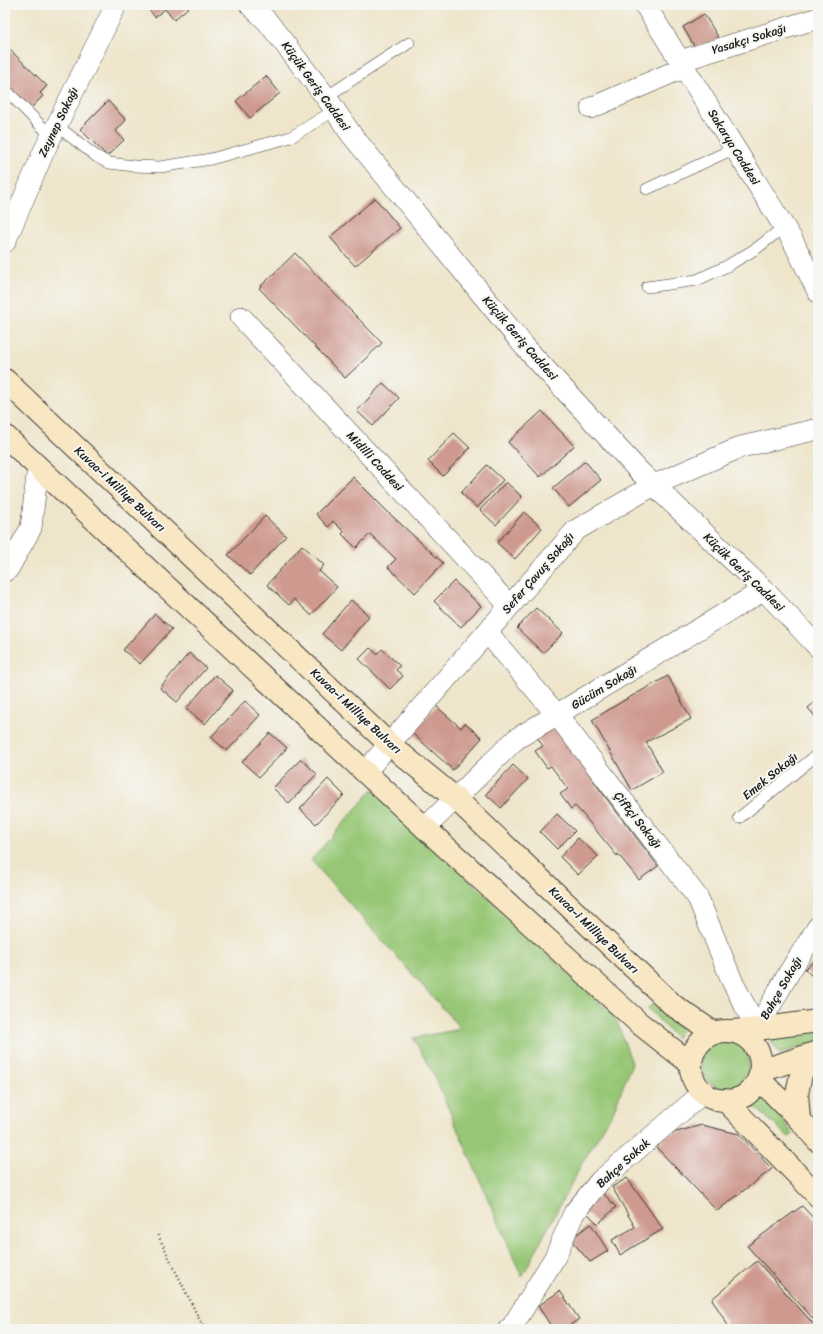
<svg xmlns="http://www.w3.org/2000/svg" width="823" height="1334" viewBox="0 0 823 1334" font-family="Sriracha,sans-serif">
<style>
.green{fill:#97c776;stroke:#5a7249}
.building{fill:#ce998f}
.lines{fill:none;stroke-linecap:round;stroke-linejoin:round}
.lane-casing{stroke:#3c3a36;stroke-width:12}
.street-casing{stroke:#3c3a36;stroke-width:22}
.secondary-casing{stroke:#3c3a36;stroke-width:24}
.path{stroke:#3c3a36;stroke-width:2.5;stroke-dasharray:1 3;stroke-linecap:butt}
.lane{stroke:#fff;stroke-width:11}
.street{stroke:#fff;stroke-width:21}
.secondary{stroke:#f9e7c3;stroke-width:22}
.labels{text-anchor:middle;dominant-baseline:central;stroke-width:4;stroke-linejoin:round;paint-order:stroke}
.street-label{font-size:12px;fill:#1c1c1c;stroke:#f6f6f2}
</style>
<rect width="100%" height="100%" fill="#f6f6f2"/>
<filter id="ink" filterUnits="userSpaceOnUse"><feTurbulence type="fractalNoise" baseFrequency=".025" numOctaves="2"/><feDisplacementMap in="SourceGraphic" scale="8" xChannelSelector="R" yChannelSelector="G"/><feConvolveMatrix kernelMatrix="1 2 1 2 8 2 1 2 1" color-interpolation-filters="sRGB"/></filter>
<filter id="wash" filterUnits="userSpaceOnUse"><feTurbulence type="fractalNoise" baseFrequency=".012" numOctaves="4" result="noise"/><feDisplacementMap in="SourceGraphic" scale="16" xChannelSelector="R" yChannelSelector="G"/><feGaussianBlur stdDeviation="0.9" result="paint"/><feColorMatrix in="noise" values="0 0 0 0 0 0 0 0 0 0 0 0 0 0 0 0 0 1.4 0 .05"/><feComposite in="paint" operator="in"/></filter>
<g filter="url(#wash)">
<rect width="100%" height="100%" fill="#eee5cb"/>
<g class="green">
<path d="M 373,789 L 615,1017 L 632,1063 L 613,1112 L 580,1167 L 522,1277 L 433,1073 L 413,1038 L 461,1029 L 311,860 Z"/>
<path d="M 652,1004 L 682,1028 L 676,1038 L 648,1008 Z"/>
<path d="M 818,1028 L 818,1041 L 780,1054 L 767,1036 Z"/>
<circle cx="725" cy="1064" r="24"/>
<path d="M 762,1091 L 793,1134 L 789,1137 L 749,1102 Z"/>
</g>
<g id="blocks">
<g class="building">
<path d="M 145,5 L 191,5 L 174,20 L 165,9 L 155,17 Z"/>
<path d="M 704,14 L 720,40 L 694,46 L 683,27 Z"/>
<path d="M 5,45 L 47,86 L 40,93 L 43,96 L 30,109 L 5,85 Z"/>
<path d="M 266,76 L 280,93 L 250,118 L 236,101 Z"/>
<path d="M 108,101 L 126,120 L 116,131 L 124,140 L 107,156 L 80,129 Z"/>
<path d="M 375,198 L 400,228 L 355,266 L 330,237 Z"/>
<path d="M 295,253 L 382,343 L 345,378 L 259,288 Z"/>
<path d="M 383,383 L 399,398 L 373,426 L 357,411 Z"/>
<path d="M 542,411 L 574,446 L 540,477 L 508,442 Z"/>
<path d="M 454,433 L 470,448 L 443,476 L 428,461 Z"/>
<path d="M 585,461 L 601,480 L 569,507 L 553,488 Z"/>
<path d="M 487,465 L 503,480 L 477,508 L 461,493 Z"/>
<path d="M 353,477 L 390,514 L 443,563 L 415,593 L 388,567 L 396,559 L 370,534 L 356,548 L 342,534 L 344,532 L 333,521 L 328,527 L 316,514 Z"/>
<path d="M 506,482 L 522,497 L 496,525 L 480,510 Z"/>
<path d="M 524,512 L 542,528 L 515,559 L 497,543 Z"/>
<path d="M 265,516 L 286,536 L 250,575 L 228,555 Z"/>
<path d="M 302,545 L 324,565 L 319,571 L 337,587 L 311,615 L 294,599 L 289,605 L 267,585 Z"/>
<path d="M 454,581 L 481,606 L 461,627 L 434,601 Z"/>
<path d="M 351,600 L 369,616 L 341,650 L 322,634 Z"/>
<path d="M 536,608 L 563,633 L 543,653 L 517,628 Z"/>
<path d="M 155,614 L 172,629 L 140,664 L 123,650 Z"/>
<path d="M 370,648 L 377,654 L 382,649 L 400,666 L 396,670 L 403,676 L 390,689 L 359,659 Z"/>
<path d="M 189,653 L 206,668 L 177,702 L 160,688 Z"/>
<path d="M 215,675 L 233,690 L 205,724 L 186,709 Z"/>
<path d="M 668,676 L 691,719 L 646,742 L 663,772 L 632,790 L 592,720 L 623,701 Z"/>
<path d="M 818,699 L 818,720 L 808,708 Z"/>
<path d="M 245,701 L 260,715 L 227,751 L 211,737 Z"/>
<path d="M 436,706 L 461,728 L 465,723 L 482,738 L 453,770 L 412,733 Z"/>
<path d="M 555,725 L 603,794 L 658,866 L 639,880 L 618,854 L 617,856 L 581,812 L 575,806 L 571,809 L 560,794 L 568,789 L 551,766 L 547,768 L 535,751 L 543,746 L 537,737 Z"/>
<path d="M 270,733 L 287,748 L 259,777 L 242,762 Z"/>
<path d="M 301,759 L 317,774 L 289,803 L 273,788 Z"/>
<path d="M 513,765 L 528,779 L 501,808 L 486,794 Z"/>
<path d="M 328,779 L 344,795 L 316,824 L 300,809 Z"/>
<path d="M 557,814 L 575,831 L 557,849 L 540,832 Z"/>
<path d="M 578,838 L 598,856 L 578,875 L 560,857 Z"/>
<path d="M 818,957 L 818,982 L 805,969 Z"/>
<path d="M 702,1125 L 739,1134 L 772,1169 L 717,1211 L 657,1148 L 665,1135 Z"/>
<path d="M 627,1178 L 663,1229 L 620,1255 L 612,1240 L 635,1227 L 612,1187 Z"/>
<path d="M 603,1193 L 616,1207 L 598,1224 L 584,1210 Z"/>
<path d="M 802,1206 L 818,1223 L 818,1324 L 747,1246 Z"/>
<path d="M 591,1224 L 608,1251 L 590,1262 L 570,1239 Z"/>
<path d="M 757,1261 L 818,1329 L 730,1329 L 712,1299 Z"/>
<path d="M 560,1291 L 579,1319 L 564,1329 L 553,1329 L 538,1306 Z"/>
</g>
</g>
</g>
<g filter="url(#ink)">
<use href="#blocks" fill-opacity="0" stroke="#3c3a36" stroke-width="1"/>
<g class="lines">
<g class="lane-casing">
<g id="lane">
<path d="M 5,89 L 51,136"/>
<path d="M 326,97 L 409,43"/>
<path d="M 56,125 L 97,157 L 109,163 L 134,166 L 160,167 L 211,159 L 291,137 L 335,110"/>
<path d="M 647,189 L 735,148"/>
<path d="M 647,287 L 697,280 L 727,266 L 757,248 L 784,227"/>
<path d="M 739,818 L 818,754"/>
</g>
</g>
<g class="street-casing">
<g id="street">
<path d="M 250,5 L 267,21 L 326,97 L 351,134 L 525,347 L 639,471 L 764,590 L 818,647"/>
<path d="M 645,5 L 793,241 L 818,292"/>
<path d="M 680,61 L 818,18"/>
<path d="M 591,108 L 685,67"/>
<path d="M 5,242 L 44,151 L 116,5"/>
<path d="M 241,317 L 509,605"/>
<path d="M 5,571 L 8,569 L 31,528 L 38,467"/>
<path d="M 487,632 L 557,715 L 698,898 L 733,983 L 757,1029"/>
<path d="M 365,772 L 576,530 L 654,485 L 741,447 L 818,429"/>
<path d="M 425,828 L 516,739 L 764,590"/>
<path d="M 757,1029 L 790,971 L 818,927"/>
<path d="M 509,1329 L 512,1327 L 555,1257 L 574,1213 L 600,1181 L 704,1092"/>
</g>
</g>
<g class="secondary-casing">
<g id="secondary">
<path d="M 5,380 L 389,744 L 455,798 L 674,1006 L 714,1033"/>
<path d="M 5,436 L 425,828 L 639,1023 L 691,1064"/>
<path d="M 732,1031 L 757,1029 L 818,1021"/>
<circle cx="726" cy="1066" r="35"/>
<path d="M 761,1071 L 818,1052"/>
<path d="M 759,1079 L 799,1119 L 818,1141"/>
<path d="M 725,1100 L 818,1196"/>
<path d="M 799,1119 L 797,1094 L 801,1074 L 810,1056"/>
</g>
</g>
<path class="path" d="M 158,1235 L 204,1329"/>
<use href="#lane" class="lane"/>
<use href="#street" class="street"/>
<use href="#secondary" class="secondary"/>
</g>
</g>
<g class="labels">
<g class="street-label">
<text transform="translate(749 39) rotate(-17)">Yasakçı Sokağı</text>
<text transform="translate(316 86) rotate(54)">Küçük Geriş Caddesi</text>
<text transform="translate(58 122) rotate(-64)">Zeynep Sokağı</text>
<text transform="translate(734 147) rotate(58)">Sakarya Caddesi</text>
<text transform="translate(520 338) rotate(49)">Küçük Geriş Caddesi</text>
<text transform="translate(375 461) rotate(47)">Midilli Caddesi</text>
<text transform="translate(120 489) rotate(43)">Kuvaa-i Milliye Bulvarı</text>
<text transform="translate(744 572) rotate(44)">Küçük Geriş Caddesi</text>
<text transform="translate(538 573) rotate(-49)">Sefer Çavuş Sokağı</text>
<text transform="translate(604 687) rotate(-31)">Gücüm Sokağı</text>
<text transform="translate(356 711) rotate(43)">Kuvaa-i Milliye Bulvarı</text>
<text transform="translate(770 776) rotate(-39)">Emek Sokağı</text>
<text transform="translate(638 820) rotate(52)">Çiftçi Sokağı</text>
<text transform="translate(594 930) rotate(44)">Kuvaa-i Milliye Bulvarı</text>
<text transform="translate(781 988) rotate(-60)">Bahçe Sokağı</text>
<text transform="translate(623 1163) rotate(-42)">Bahçe Sokak</text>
</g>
</g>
<rect width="823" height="1334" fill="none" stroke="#f6f6f2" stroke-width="20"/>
</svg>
